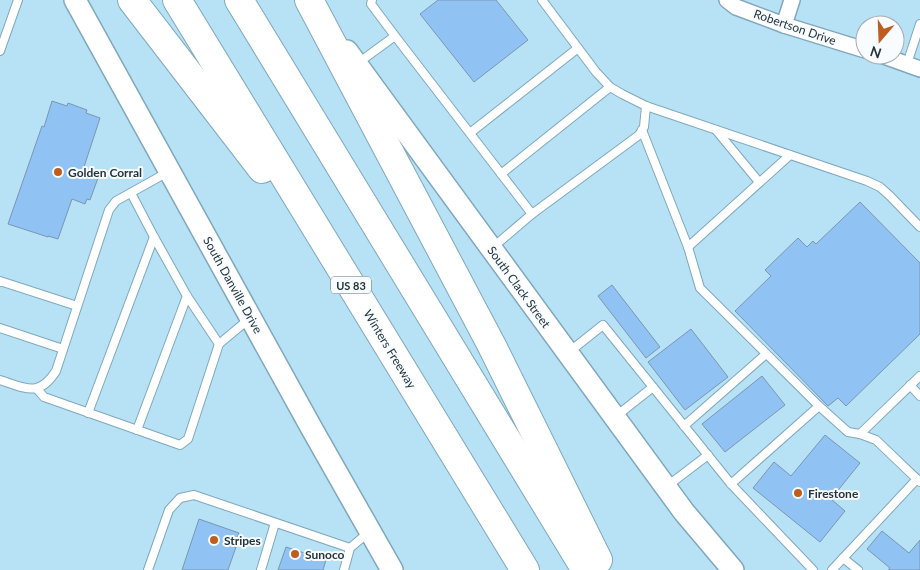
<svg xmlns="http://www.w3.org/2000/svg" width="920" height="570" viewBox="0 0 920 570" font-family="Lato,sans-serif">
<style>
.building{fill:#90c2f3;stroke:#7a96b2}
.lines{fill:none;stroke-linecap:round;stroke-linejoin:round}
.service-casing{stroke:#7fa8bb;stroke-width:10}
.minor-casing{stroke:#7fa8bb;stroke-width:18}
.secondary-casing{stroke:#7fa8bb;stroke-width:24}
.motorway-casing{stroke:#7fa8bb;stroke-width:30}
.service{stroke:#fff;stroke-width:8}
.minor{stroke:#fff;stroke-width:15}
.secondary{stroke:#fff;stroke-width:21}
.motorway{stroke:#fff;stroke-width:28}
.poi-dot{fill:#be5d1e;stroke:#f8fcfe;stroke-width:2}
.labels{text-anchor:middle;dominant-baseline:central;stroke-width:4;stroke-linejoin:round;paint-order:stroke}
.shield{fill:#f8fcfe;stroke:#647177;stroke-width:1}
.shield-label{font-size:11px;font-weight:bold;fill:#25353d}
.street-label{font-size:12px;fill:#25353d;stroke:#f8fcfe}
.poi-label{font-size:12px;font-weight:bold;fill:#25353d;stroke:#f8fcfe;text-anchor:start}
</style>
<rect width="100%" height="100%" fill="#b7e2f6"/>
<g class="building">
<path d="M 438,0 L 496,0 L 528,40 L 474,82 L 420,14 Z"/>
<path d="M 52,101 L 67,106 L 68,103 L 87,110 L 86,113 L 100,118 L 83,170 L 96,174 L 95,177 L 98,178 L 90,200 L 87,199 L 85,204 L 72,199 L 58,239 L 48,236 L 48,237 L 8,224 L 42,126 L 44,127 Z"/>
<path d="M 860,202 L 920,263 L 920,334 L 846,406 L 838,398 L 828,406 L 735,311 L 771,276 L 765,270 L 798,238 L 807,247 L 813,241 L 816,244 Z"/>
<path d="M 612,285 L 660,347 L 646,358 L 598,296 Z"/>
<path d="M 691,329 L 728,377 L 685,410 L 648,362 Z"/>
<path d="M 762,376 L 785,405 L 725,452 L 702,424 Z"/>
<path d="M 825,435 L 860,463 L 831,499 L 845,511 L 820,542 L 753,488 L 774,462 L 791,476 Z"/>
<path d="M 199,519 L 239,533 L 234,547 L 236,547 L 228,570 L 182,570 Z"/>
<path d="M 882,531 L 909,553 L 920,540 L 920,570 L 888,570 L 890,568 L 867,549 Z"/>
<path d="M 286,547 L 326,560 L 323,570 L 278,570 Z"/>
</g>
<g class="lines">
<g class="service-casing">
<g id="service">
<path d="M 542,0 L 596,72 L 610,87 L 622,94 L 646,106 L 867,181 L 880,187 L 890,196 L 920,227"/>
<path d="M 395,36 L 532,214"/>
<path d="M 0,51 L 18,0"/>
<path d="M 358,63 L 395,36 L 371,4 L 372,0"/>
<path d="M 907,64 L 920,24"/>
<path d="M 642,130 L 688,247 L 700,288 L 819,406 L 848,432 L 860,434 L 876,440 L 920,482"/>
<path d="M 716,130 L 759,182"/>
<path d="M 470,133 L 578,48"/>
<path d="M 501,174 L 610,87"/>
<path d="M 131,193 L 154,237 L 187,296 L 219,344"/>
<path d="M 688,247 L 790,155"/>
<path d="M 492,248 L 532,214 L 639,135 L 644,127 L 646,106"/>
<path d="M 0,282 L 0,281 L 77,306"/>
<path d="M 0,328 L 63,349"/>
<path d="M 569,352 L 603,325 L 731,484 L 813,570"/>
<path d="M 0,380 C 25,388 39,398 56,371 L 109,210 L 116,201 L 168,172"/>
<path d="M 910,385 L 920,396"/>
<path d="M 37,389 L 44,397 L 180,445 L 188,439 L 219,344 L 249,319"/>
<path d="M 88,413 L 154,237"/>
<path d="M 615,417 L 653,387"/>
<path d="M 684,426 L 766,354"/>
<path d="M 137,430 L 187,296"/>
<path d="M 860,434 L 920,376"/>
<path d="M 731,484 L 819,406"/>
<path d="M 666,487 L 708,455"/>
<path d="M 843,558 L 858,570"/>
<path d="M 148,570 L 169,510 L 180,498 L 194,495 L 350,548"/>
<path d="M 261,570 L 275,523"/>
<path d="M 344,570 L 350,548 L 369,532"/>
<path d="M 832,570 L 917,479"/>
</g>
</g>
<g class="minor-casing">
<g id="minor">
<path d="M 727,0 L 736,7 L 784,25 L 865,50"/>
<path d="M 784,25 L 792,0"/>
<path d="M 881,55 L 920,69"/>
</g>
</g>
<g class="secondary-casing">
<g id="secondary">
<path d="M 75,0 L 312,429 L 392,570"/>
<path d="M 347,51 L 684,512 L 733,570"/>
</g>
</g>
<g class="motorway-casing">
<g id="motorway">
<path d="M 132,0 L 262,169"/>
<path d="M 177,0 L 525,570"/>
<path d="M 239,0 L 586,570"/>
<path d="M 309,0 L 492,346 L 598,560"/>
</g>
</g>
<use href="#service" class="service"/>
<use href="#minor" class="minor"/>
<use href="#secondary" class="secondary"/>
<use href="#motorway" class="motorway"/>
</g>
<g class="poi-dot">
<circle cx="58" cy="172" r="5"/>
<circle cx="798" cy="493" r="5"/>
<circle cx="214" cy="540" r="5"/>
<circle cx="295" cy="554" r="5"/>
</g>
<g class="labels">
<rect class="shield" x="331" y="276.5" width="40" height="17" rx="4"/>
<g class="shield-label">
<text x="351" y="285">US 83</text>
</g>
<g class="street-label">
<text transform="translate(795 27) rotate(19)">Robertson Drive</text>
<text transform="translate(233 285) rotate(61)">South Danville Drive</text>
<text transform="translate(519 287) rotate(54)">South Clack Street</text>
<text transform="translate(390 349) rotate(59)">Winters Freeway</text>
</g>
<g class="poi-label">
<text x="68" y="172">Golden Corral</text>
<text x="808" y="493">Firestone</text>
<text x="224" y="540">Stripes</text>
<text x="305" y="554">Sunoco</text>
</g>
</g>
<g transform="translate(880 40) rotate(199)"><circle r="24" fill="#f8fcfe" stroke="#a4acb1"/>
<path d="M0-4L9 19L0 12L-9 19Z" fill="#be5d1e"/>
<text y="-8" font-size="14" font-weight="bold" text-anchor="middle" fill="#25353d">N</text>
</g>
</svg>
